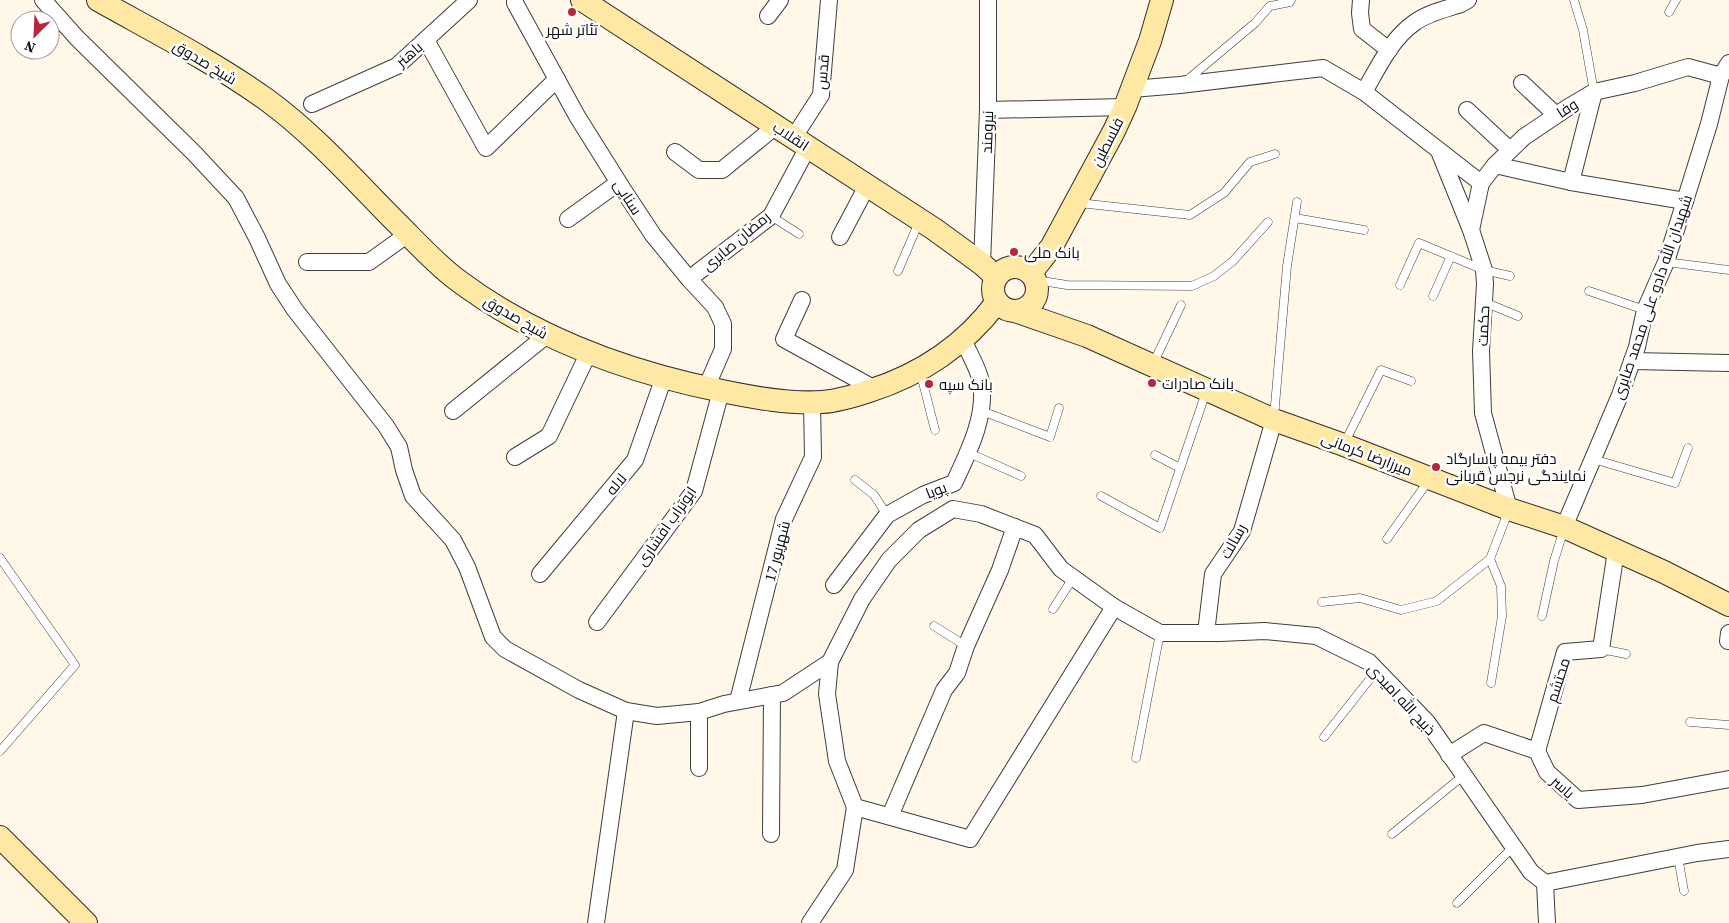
<svg xmlns="http://www.w3.org/2000/svg" width="1729" height="923" viewBox="0 0 1729 923" font-family="'Source Serif 4',Cairo,serif">
<style>
.lines{fill:none;stroke-linecap:round;stroke-linejoin:round}
.lane-casing{stroke:#3e3e3e;stroke-width:9}
.street-casing{stroke:#3e3e3e;stroke-width:18}
.secondary-casing{stroke:#2d2d2d;stroke-width:24}
.lane{stroke:#fff;stroke-width:8}
.street{stroke:#fff;stroke-width:16}
.secondary{stroke:#ffe8a3;stroke-width:22}
.poi-dot{fill:#b9243f;stroke:#fff;stroke-width:2}
.labels{text-anchor:middle;dominant-baseline:central;stroke-width:5;stroke-linejoin:round;paint-order:stroke}
.poi-label{font-size:15px;fill:#0b0b0b;stroke:#fff;text-anchor:start}
.street-label{font-size:15px;fill:#0b0b0b;stroke:#fff}
</style>
<rect width="100%" height="100%" fill="#fff7e8"/>
<g class="lines">
<g class="lane-casing">
<g id="lane">
<path d="M 1574,0 L 1583,30 L 1594,92"/>
<path d="M 1669,12 L 1676,0"/>
<path d="M 1186,81 L 1255,23 L 1270,6 L 1290,2 L 1291,0"/>
<path d="M 1079,203 L 1190,215 L 1224,193 L 1250,162 L 1275,154"/>
<path d="M 771,216 L 799,234"/>
<path d="M 1295,218 L 1364,230"/>
<path d="M 1666,262 L 1729,270"/>
<path d="M 898,271 L 919,222"/>
<path d="M 1036,280 L 1067,285 L 1192,286 L 1214,276 L 1233,261 L 1268,222"/>
<path d="M 1400,285 L 1419,243 L 1484,270 L 1510,276"/>
<path d="M 1589,291 L 1645,310"/>
<path d="M 1433,296 L 1451,256"/>
<path d="M 1484,302 L 1518,316"/>
<path d="M 1153,364 L 1181,305"/>
<path d="M 920,371 L 935,430"/>
<path d="M 982,411 L 1050,437 L 1059,408"/>
<path d="M 1274,417 L 1287,266 L 1297,202"/>
<path d="M 1345,442 L 1381,370 L 1411,381"/>
<path d="M 969,453 L 1021,476"/>
<path d="M 1155,455 L 1180,468"/>
<path d="M 1593,459 L 1675,483 L 1688,448"/>
<path d="M 855,480 L 874,495 L 887,515"/>
<path d="M 1101,496 L 1160,528 L 1206,392"/>
<path d="M 1387,539 L 1429,480"/>
<path d="M 0,558 L 75,665 L 0,751"/>
<path d="M 1490,559 L 1501,586 L 1502,616 L 1491,683"/>
<path d="M 1322,602 L 1360,598 L 1401,610 L 1437,601 L 1490,559 L 1508,512"/>
<path d="M 1053,609 L 1073,578"/>
<path d="M 1542,616 L 1554,561 L 1564,529"/>
<path d="M 934,626 L 966,646"/>
<path d="M 1601,649 L 1626,654"/>
<path d="M 1690,722 L 1729,725"/>
<path d="M 1324,737 L 1377,670"/>
<path d="M 1136,758 L 1160,633"/>
<path d="M 1392,834 L 1464,775"/>
<path d="M 1678,857 L 1684,891"/>
<path d="M 1457,903 L 1513,847"/>
</g>
</g>
<g class="street-casing">
<g id="street">
<path d="M 43,0 L 77,38 L 194,153 L 236,198 L 257,238 L 278,284 L 295,310 L 386,426 L 399,447 L 404,470 L 413,496 L 453,540 L 467,567 L 493,637 L 505,649 L 579,690 L 626,711 L 657,716 L 699,712 L 724,704 L 783,693 L 830,662 L 862,599 L 889,560 L 919,530 L 953,509 L 981,514 L 1035,535 L 1061,569 L 1114,607 L 1160,633 L 1220,633 L 1265,631 L 1316,636 L 1369,662 L 1427,722 L 1531,872 L 1545,883 L 1697,853 L 1729,849"/>
<path d="M 515,0 L 515,3 L 577,116 L 624,191 L 653,235 L 689,279 L 715,307 L 723,324 L 723,349 L 706,388"/>
<path d="M 1361,0 L 1360,13 L 1362,29 L 1389,50"/>
<path d="M 768,16 L 780,0"/>
<path d="M 426,40 L 486,148 L 557,79"/>
<path d="M 1522,83 L 1556,115"/>
<path d="M 1132,89 L 1180,85 L 1323,68 L 1364,92 L 1481,183"/>
<path d="M 1364,92 C 1378,68 1391,39 1414,23 C 1427,13 1446,9 1461,4 L 1468,0"/>
<path d="M 312,104 L 397,66 L 469,0"/>
<path d="M 988,110 L 1125,107"/>
<path d="M 1467,110 L 1510,150"/>
<path d="M 794,137 L 821,95 L 829,0"/>
<path d="M 1439,151 L 1471,230 L 1484,270 L 1485,284 L 1481,351 L 1483,413 L 1509,509"/>
<path d="M 675,152 L 699,170 L 722,170 L 776,126"/>
<path d="M 1495,165 L 1571,182 L 1685,201"/>
<path d="M 1571,182 L 1594,92"/>
<path d="M 568,219 L 618,183"/>
<path d="M 1471,230 L 1481,183 L 1495,165 L 1524,137 L 1567,108 L 1594,92 L 1635,83 L 1688,67 L 1721,76"/>
<path d="M 840,237 L 867,186"/>
<path d="M 307,262 L 369,262 L 408,234"/>
<path d="M 982,264 L 988,110 L 988,0"/>
<path d="M 689,279 L 771,216 L 808,147"/>
<path d="M 802,300 L 784,339 L 875,389"/>
<path d="M 1632,361 L 1729,363"/>
<path d="M 453,411 L 547,335"/>
<path d="M 515,457 L 549,436 L 589,352"/>
<path d="M 1564,527 L 1620,395 L 1637,347 L 1645,310 L 1666,262 L 1709,124 L 1721,76 L 1729,63"/>
<path d="M 540,574 L 635,460 L 664,377"/>
<path d="M 834,585 L 887,515 L 923,495 L 954,483 C 968,453 987,416 981,382 C 979,369 968,352 963,339"/>
<path d="M 597,622 L 694,491 L 721,391"/>
<path d="M 1206,633 L 1213,574 L 1242,531 L 1274,420"/>
<path d="M 1728,641 L 1729,633"/>
<path d="M 830,662 L 827,694 L 837,761 L 855,807 L 970,839 L 1114,607"/>
<path d="M 738,701 L 784,519 L 813,457 L 812,402"/>
<path d="M 699,712 L 699,768"/>
<path d="M 1537,751 L 1565,652 L 1601,649 L 1616,551"/>
<path d="M 1449,755 L 1484,733 L 1537,751 L 1547,772 L 1578,800 L 1642,795 L 1729,779"/>
<path d="M 890,816 L 944,690 L 957,673 L 966,646 L 1000,570 L 1015,527"/>
<path d="M 771,834 L 772,695"/>
<path d="M 1545,883 L 1547,923"/>
<path d="M 596,923 L 626,711"/>
<path d="M 810,923 L 845,870 L 855,807"/>
</g>
</g>
<g class="secondary-casing">
<g id="secondary">
<path d="M 98,0 C 155,32 214,62 267,100 C 315,135 356,182 398,224 C 417,243 435,263 456,279 C 534,338 627,372 722,391 C 755,398 789,404 822,402 C 838,401 854,396 869,391 C 920,375 965,345 997,302"/>
<path d="M 582,0 L 934,229 L 982,264 L 996,277"/>
<circle cx="1015" cy="289" r="22"/>
<path d="M 1031,273 L 1052,246 L 1114,131 L 1125,107 L 1150,41 L 1162,0"/>
<path d="M 1015,311 L 1087,336 L 1274,420 L 1344,445 L 1509,509 L 1564,527 L 1664,572 L 1729,605"/>
<path d="M 0,837 L 86,923"/>
</g>
</g>
<use href="#lane" class="lane"/>
<use href="#street" class="street"/>
<use href="#secondary" class="secondary"/>
</g>
<g class="poi-dot">
<circle cx="572" cy="12" r="5"/>
<circle cx="1014" cy="252" r="5"/>
<circle cx="1152" cy="383" r="5"/>
<circle cx="929" cy="384" r="5"/>
<circle cx="1436" cy="467" r="5"/>
</g>
<g class="labels">
<g class="poi-label">
<text x="572" y="29" text-anchor="middle">تئاتر شهر</text>
<text x="1024" y="252">بانک ملی</text>
<text x="1162" y="383">بانک صادرات</text>
<text x="939" y="384">بانک سپه</text>
<text x="1446" y="458">دفتر بیمه پاسارگاد<tspan x="1446" dy="17">نمایندگی نرجس قربانی</tspan></text>
</g>
<g class="street-label">
<text transform="translate(409 54) rotate(-41)">باهنر</text>
<text transform="translate(205 62) rotate(31)">شیخ صدوق</text>
<text transform="translate(822 72) rotate(-84)">قدس</text>
<text transform="translate(1567 108) rotate(-33)">وفا</text>
<text transform="translate(987 132) rotate(-88)">نیرومند</text>
<text transform="translate(791 136) rotate(33)">انقلاب</text>
<text transform="translate(1107 142) rotate(-63)">فلسطین</text>
<text transform="translate(628 197) rotate(57)">سنایی</text>
<text transform="translate(736 241) rotate(-40)">رمضان صابری</text>
<text transform="translate(1652 297) rotate(-71)">شهیدان الله دادو علی محمد صابری</text>
<text transform="translate(516 317) rotate(30)">شیخ صدوق</text>
<text transform="translate(1483 326) rotate(-87)">حکمت</text>
<text transform="translate(1367 454) rotate(21)">میرزارضا کرمانی</text>
<text transform="translate(616 484) rotate(-50)">لاله</text>
<text transform="translate(936 490) rotate(-22)">پویا</text>
<text transform="translate(666 526) rotate(-55)">ابوتراب افشاری</text>
<text transform="translate(1233 541) rotate(-61)">رسالت</text>
<text transform="translate(777 551) rotate(-75)">17 شهریور</text>
<text transform="translate(1558 680) rotate(-72)">محتشم</text>
<text transform="translate(1402 699) rotate(47)">ذبیح الله امیدی</text>
<text transform="translate(1563 787) rotate(42)">یاسر</text>
</g>
</g>
<g transform="translate(35 35) rotate(204)"><circle r="24" fill="#ffffff" stroke="#9d9d9d"/>
<path d="M0-4L9 19L0 12L-9 19Z" fill="#b9243f"/>
<text y="-8" font-size="14" font-weight="bold" text-anchor="middle" fill="#0b0b0b">N</text>
</g>
</svg>
